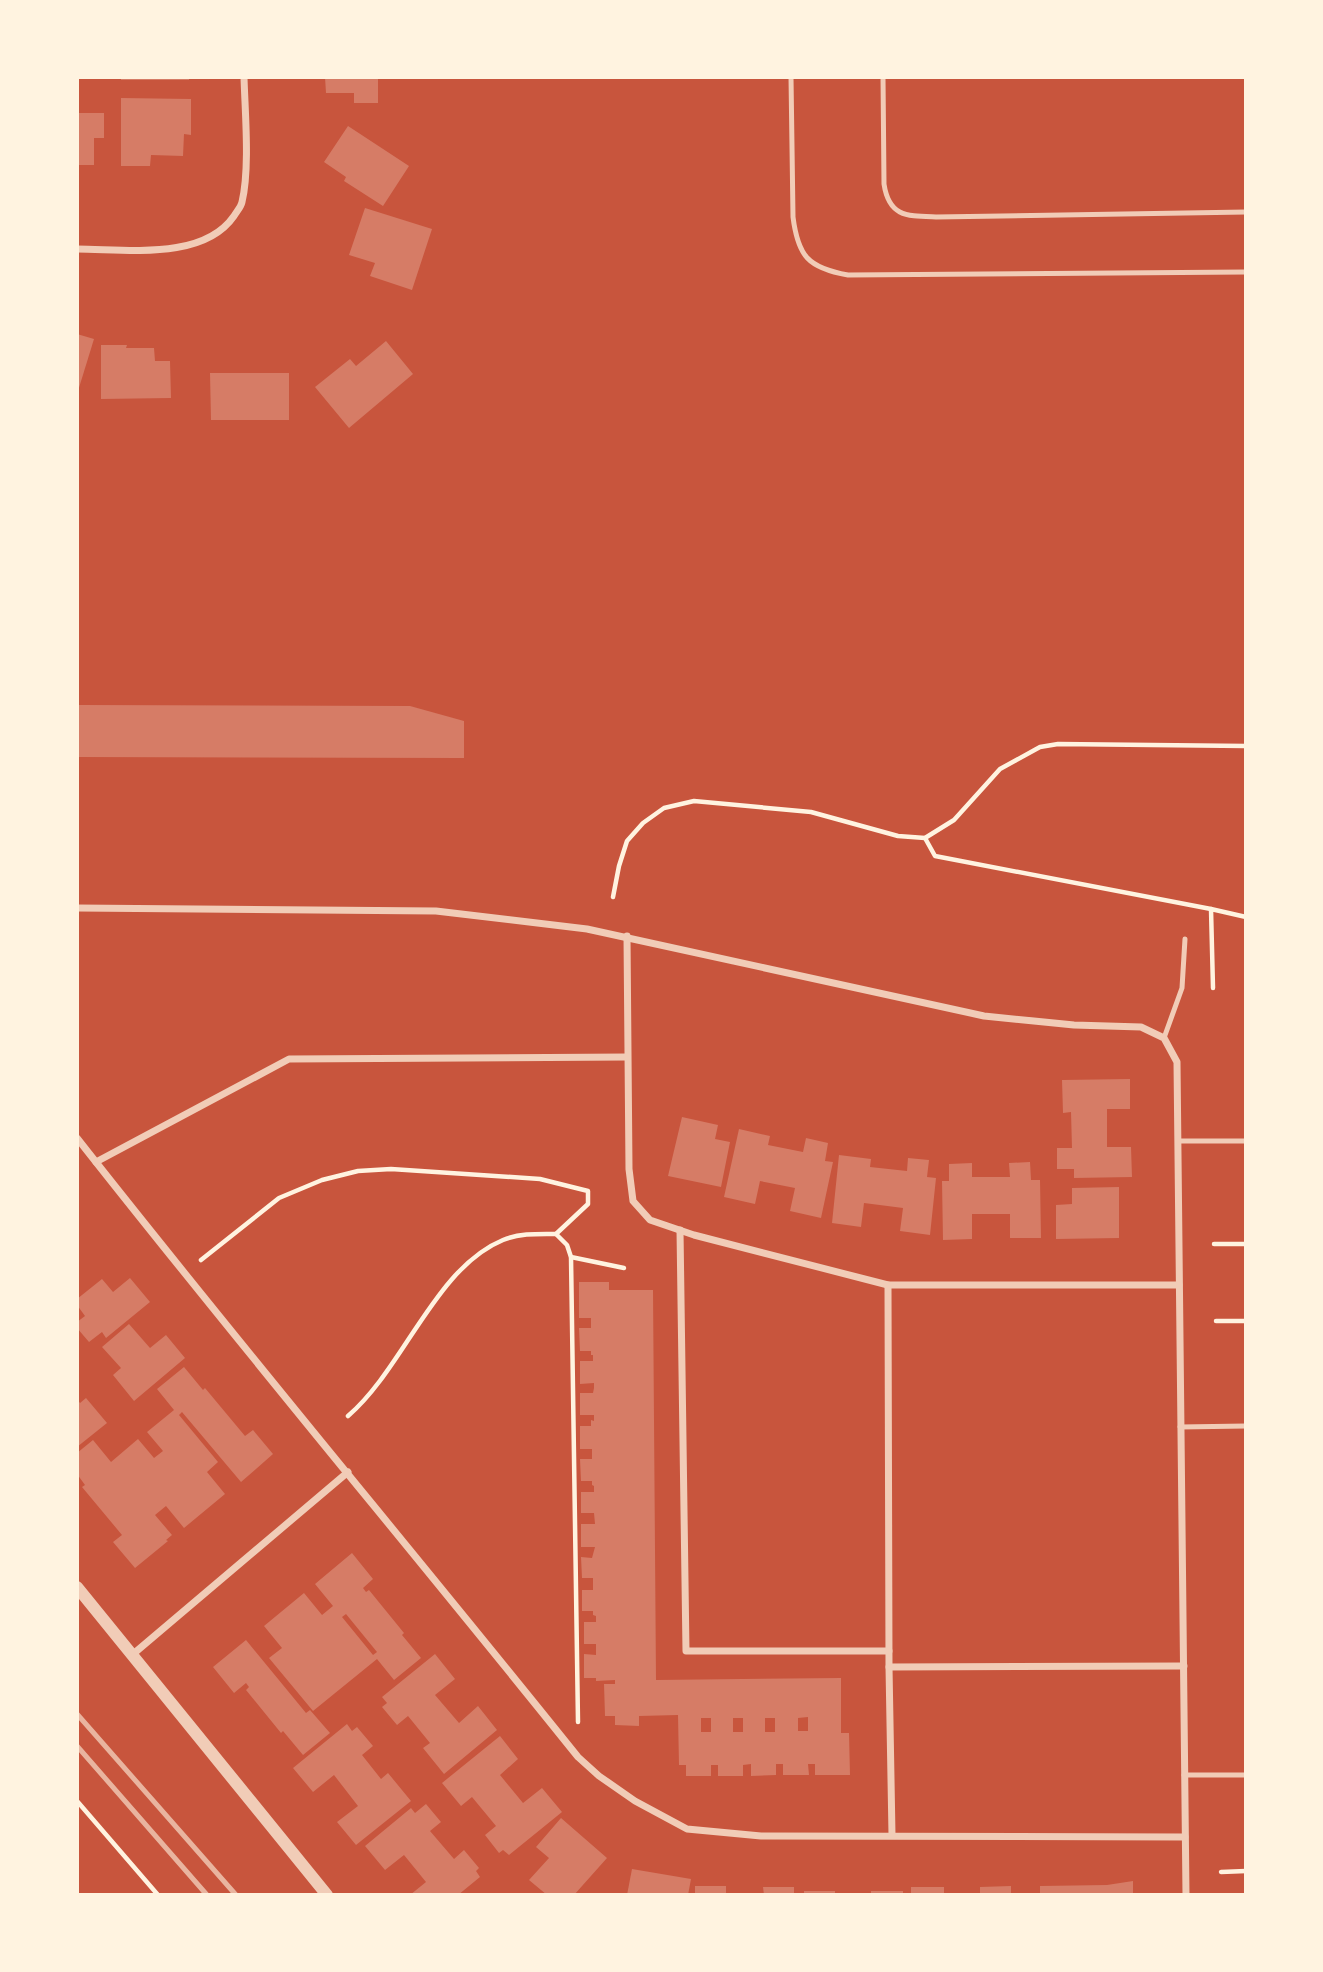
<svg xmlns="http://www.w3.org/2000/svg" width="1323" height="1972" viewBox="0 0 1323 1972" font-family="'Exo 2',sans-serif">
<style>
.building{fill:#d67c66;fill-rule:evenodd}
.lines{fill:none;stroke-linecap:round;stroke-linejoin:round}
.path{stroke:#fff3e0;stroke-width:4.5}
.service{stroke:#f1ccb7;stroke-width:5}
.minor{stroke:#f1ccb7;stroke-width:7}
.tertiary{stroke:#f1ccb7;stroke-width:12}
.rail{stroke:#e9b49f;stroke-width:5}
</style>
<rect width="100%" height="100%" fill="#c8553d"/>
<g class="building">
<rect x="121" y="77" width="68" height="3"/>
<path d="M 325,77 L 378,77 L 378,103 L 354,103 L 354,93 L 326,93 Z"/>
<path d="M 121,98 L 191,99 L 191,135 L 184,134 L 183,156 L 151,155 L 150,166 L 121,166 Z"/>
<path d="M 77,113 L 104,113 L 104,138 L 94,138 L 94,165 L 77,165 Z"/>
<path d="M 348,126 L 409,166 L 383,206 L 344,181 L 346,177 L 324,162 Z"/>
<path d="M 365,208 L 432,229 L 412,290 L 370,276 L 375,263 L 349,255 Z"/>
<path d="M 77,334 L 94,339 L 78,391 L 77,391 Z"/>
<path d="M 386,341 L 413,374 L 349,428 L 315,387 L 350,359 L 356,366 Z"/>
<path d="M 101,345 L 127,345 L 126,348 L 154,348 L 155,361 L 170,361 L 171,398 L 101,399 Z"/>
<path d="M 210,373 L 289,373 L 289,420 L 211,420 Z"/>
<path d="M 77,705 L 410,706 L 464,721 L 464,758 L 77,757 Z"/>
<path d="M 1130,1079 L 1130,1109 L 1107,1109 L 1107,1147 L 1131,1147 L 1132,1177 L 1074,1178 L 1074,1169 L 1057,1169 L 1057,1148 L 1072,1148 L 1071,1112 L 1063,1113 L 1062,1080 Z"/>
<path d="M 682,1117 L 718,1125 L 715,1139 L 730,1142 L 721,1187 L 668,1176 Z"/>
<path d="M 739,1129 L 770,1136 L 768,1145 L 803,1152 L 806,1138 L 828,1143 L 825,1161 L 833,1162 L 821,1218 L 790,1211 L 795,1188 L 760,1181 L 755,1204 L 724,1197 Z"/>
<path d="M 839,1155 L 871,1159 L 870,1167 L 907,1171 L 908,1158 L 929,1160 L 927,1177 L 936,1178 L 930,1235 L 900,1231 L 903,1208 L 864,1203 L 861,1227 L 832,1223 Z"/>
<path d="M 1030,1162 L 1031,1180 L 1040,1180 L 1041,1238 L 1010,1238 L 1010,1214 L 972,1214 L 972,1239 L 943,1240 L 942,1181 L 949,1181 L 949,1164 L 972,1163 L 972,1177 L 1010,1177 L 1009,1163 Z"/>
<path d="M 1119,1187 L 1119,1238 L 1056,1239 L 1056,1205 L 1072,1204 L 1072,1188 Z"/>
<path d="M 130,1278 L 150,1302 L 106,1338 L 102,1332 L 89,1342 L 77,1328 L 77,1322 L 85,1316 L 77,1305 L 77,1299 L 102,1279 L 113,1292 Z"/>
<path d="M 579,1282 L 609,1282 L 609,1290 L 653,1290 L 656,1680 L 841,1678 L 841,1733 L 849,1733 L 850,1775 L 815,1775 L 815,1764 L 808,1764 L 809,1775 L 783,1775 L 783,1764 L 776,1764 L 776,1775 L 751,1776 L 751,1764 L 743,1765 L 743,1776 L 718,1776 L 718,1765 L 711,1765 L 711,1776 L 686,1776 L 686,1765 L 679,1765 L 678,1715 L 639,1716 L 639,1726 L 615,1725 L 615,1716 L 605,1716 L 604,1684 L 615,1684 L 615,1680 L 596,1681 L 596,1678 L 584,1678 L 584,1654 L 596,1655 L 596,1644 L 584,1644 L 584,1622 L 596,1622 L 596,1616 L 593,1615 L 593,1611 L 582,1611 L 582,1590 L 593,1590 L 593,1578 L 582,1578 L 581,1557 L 592,1558 L 595,1547 L 581,1547 L 581,1524 L 595,1524 L 594,1513 L 581,1513 L 581,1492 L 594,1492 L 594,1486 L 592,1485 L 592,1481 L 581,1481 L 580,1459 L 592,1459 L 592,1449 L 580,1449 L 580,1426 L 591,1426 L 591,1420 L 594,1421 L 594,1415 L 580,1415 L 580,1393 L 593,1393 L 594,1388 L 594,1383 L 580,1384 L 580,1361 L 593,1361 L 593,1355 L 591,1355 L 591,1351 L 580,1351 L 579,1328 L 591,1328 L 591,1318 L 579,1318 ZM 808,1717 L 808,1731 L 798,1731 L 798,1718 ZM 701,1718 L 711,1718 L 711,1732 L 701,1732 ZM 733,1718 L 743,1718 L 743,1732 L 733,1732 ZM 765,1718 L 775,1718 L 775,1732 L 765,1732 Z"/>
<path d="M 129,1324 L 150,1348 L 166,1335 L 185,1358 L 134,1401 L 113,1375 L 121,1368 L 102,1347 Z"/>
<path d="M 184,1367 L 203,1390 L 205,1388 L 245,1436 L 253,1430 L 273,1454 L 241,1482 L 182,1412 L 179,1415 L 218,1462 L 207,1472 L 225,1494 L 184,1528 L 166,1506 L 155,1515 L 172,1535 L 166,1540 L 168,1541 L 135,1568 L 113,1542 L 122,1535 L 82,1487 L 85,1485 L 77,1474 L 77,1453 L 93,1440 L 111,1462 L 138,1439 L 154,1458 L 163,1451 L 147,1432 L 174,1410 L 157,1389 Z"/>
<path d="M 86,1398 L 107,1423 L 77,1447 L 77,1399 L 80,1403 Z"/>
<path d="M 352,1553 L 373,1579 L 363,1588 L 366,1592 L 369,1590 L 404,1633 L 402,1635 L 421,1658 L 394,1680 L 377,1659 L 313,1711 L 269,1658 L 282,1648 L 264,1626 L 304,1593 L 322,1615 L 333,1606 L 315,1584 ZM 346,1614 L 377,1652 L 373,1655 L 342,1617 Z"/>
<path d="M 246,1640 L 306,1713 L 310,1710 L 330,1733 L 303,1755 L 283,1731 L 281,1733 L 246,1690 L 249,1687 L 246,1683 L 234,1693 L 213,1667 Z"/>
<path d="M 435,1654 L 455,1679 L 435,1695 L 459,1723 L 478,1706 L 497,1730 L 444,1774 L 423,1748 L 430,1743 L 408,1716 L 397,1725 L 382,1707 L 387,1703 L 382,1697 Z"/>
<path d="M 347,1724 L 352,1731 L 357,1727 L 373,1746 L 362,1755 L 381,1779 L 388,1773 L 411,1801 L 356,1845 L 337,1822 L 358,1806 L 334,1775 L 313,1792 L 293,1768 Z"/>
<path d="M 500,1736 L 518,1759 L 500,1775 L 523,1803 L 542,1788 L 562,1812 L 509,1855 L 503,1850 L 499,1853 L 485,1835 L 496,1826 L 472,1797 L 461,1806 L 442,1783 Z"/>
<path d="M 426,1804 L 441,1822 L 430,1831 L 454,1859 L 464,1850 L 479,1868 L 476,1871 L 480,1877 L 458,1895 L 410,1895 L 426,1882 L 404,1855 L 385,1870 L 365,1846 L 411,1808 L 415,1813 Z"/>
<path d="M 561,1818 L 607,1858 L 574,1895 L 547,1895 L 529,1880 L 549,1858 L 536,1847 Z"/>
<path d="M 632,1869 L 691,1879 L 688,1895 L 627,1895 Z"/>
<path d="M 1133,1881 L 1133,1895 L 1040,1895 L 1040,1886 L 1107,1885 Z"/>
<rect x="695" y="1886" width="31" height="9"/>
<path d="M 1011,1886 L 1011,1895 L 980,1895 L 980,1887 Z"/>
<path d="M 763,1887 L 794,1887 L 794,1895 L 764,1895 Z"/>
<rect x="911" y="1887" width="33" height="8"/>
<rect x="804" y="1891" width="31" height="4"/>
<rect x="871" y="1891" width="32" height="4"/>
</g>
<g class="lines">
<g class="path">
<path d="M 925,838 L 935,856 L 1211,909"/>
<path d="M 613,897 L 619,866 L 627,841 L 643,823 L 664,808 L 694,801 L 811,812 L 898,836 L 925,838 L 954,820 L 1000,769 L 1040,747 L 1058,744 L 1246,746"/>
<path d="M 1213,988 L 1211,909 L 1246,917"/>
<path d="M 1214,1244 L 1246,1244"/>
<path d="M 571,1257 L 624,1268"/>
<path d="M 201,1260 L 279,1198 L 322,1180 L 358,1171 L 391,1169 L 540,1179 L 588,1191 L 588,1204 L 556,1234 L 567,1245 L 571,1257 L 578,1722"/>
<path d="M 1216,1321 L 1246,1321"/>
<path d="M 348,1416 C 404,1368 435,1268 503,1240 C 520,1233 539,1234 556,1234"/>
<path d="M 77,1801 L 158,1895"/>
<path d="M 1221,1872 L 1246,1871"/>
</g>
<g class="service">
<path d="M 791,77 L 793,217 C 798,256 808,268 848,275 L 1246,272"/>
<path d="M 883,77 L 884,184 C 889,217 907,216 936,217 L 1246,212"/>
<path d="M 1164,1038 L 1182,988 L 1185,939"/>
<path d="M 1178,1141 L 1246,1141"/>
<path d="M 1180,1427 L 1246,1426"/>
<path d="M 1184,1775 L 1246,1775"/>
</g>
<g class="minor">
<path d="M 77,249 C 126,249 203,261 234,216 C 237,211 241,207 242,202 C 250,168 245,113 244,77"/>
<path d="M 77,908 L 436,911 L 587,929 L 984,1016 L 1074,1025 L 1141,1027 L 1164,1038 L 1177,1062 L 1186,1895"/>
<path d="M 627,936 L 629,1169 L 633,1201 L 650,1220 L 694,1235 L 888,1285 L 1179,1285"/>
<path d="M 77,1138 C 241,1347 412,1550 578,1757 L 599,1776 L 635,1801 L 687,1829 L 761,1836 L 1185,1837"/>
<path d="M 96,1162 L 289,1059 L 627,1057"/>
<path d="M 680,1230 L 686,1651 L 889,1651"/>
<path d="M 888,1285 L 889,1667 L 892,1835"/>
<path d="M 132,1655 L 348,1472"/>
<path d="M 889,1667 L 1184,1666"/>
</g>
<path class="tertiary" d="M 77,1587 L 327,1895"/>
<g class="rail">
<path d="M 77,1714 L 236,1895"/>
<path d="M 77,1746 L 207,1895"/>
</g>
</g>
<rect width="1323" height="1972" fill="none" stroke="#fff3e0" stroke-width="158"/>
</svg>
